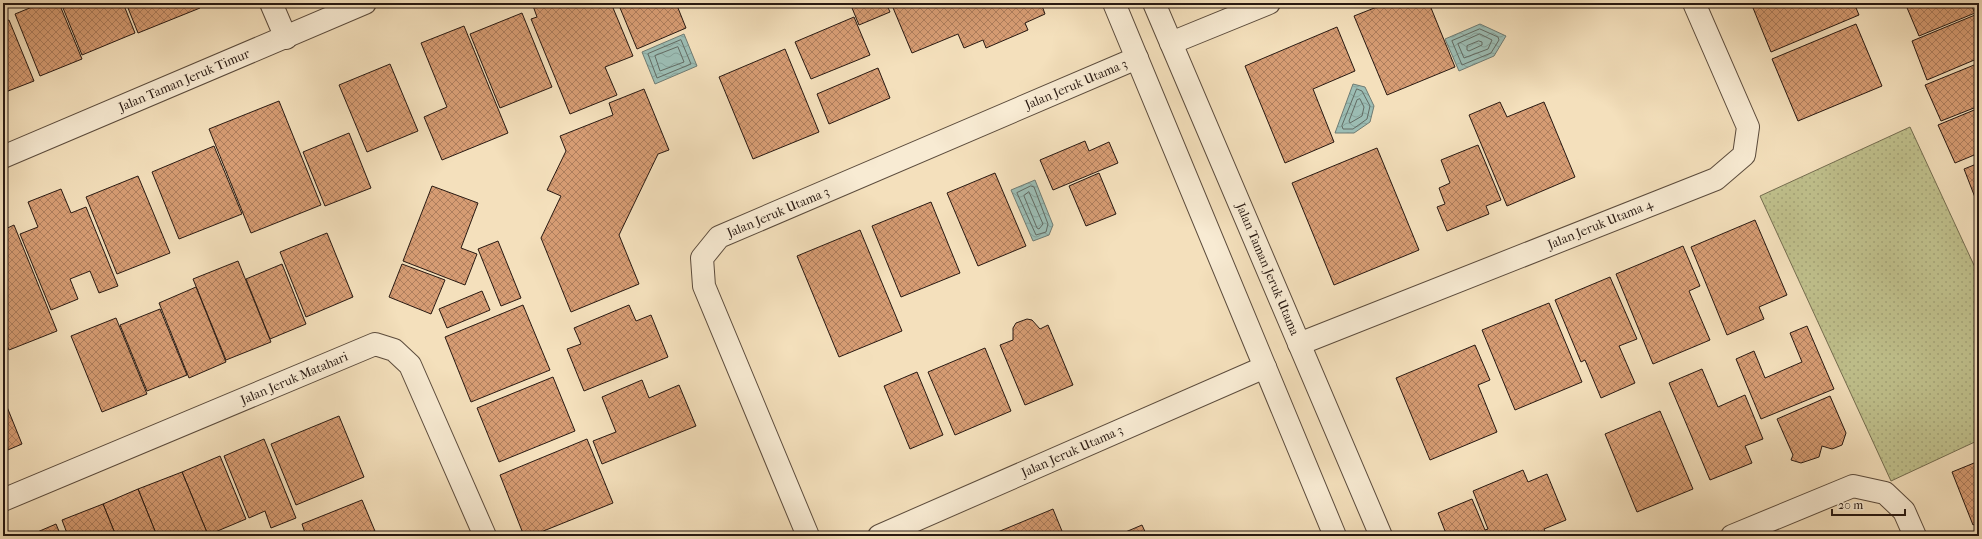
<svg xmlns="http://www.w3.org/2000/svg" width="1982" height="539" viewBox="0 0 1982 539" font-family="'IM FELL French Canon',serif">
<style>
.grass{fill:url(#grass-dots);stroke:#746d50}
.water{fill:url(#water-waves);stroke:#6e7b73}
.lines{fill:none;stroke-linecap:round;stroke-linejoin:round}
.shore{stroke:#626b63;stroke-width:1}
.building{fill:url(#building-cross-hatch);stroke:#281912}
.minor-casing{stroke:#5b4b3c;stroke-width:24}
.minor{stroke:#f8ebd3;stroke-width:22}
.labels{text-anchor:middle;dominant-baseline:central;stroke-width:4;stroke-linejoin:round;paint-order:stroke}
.street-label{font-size:13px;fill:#281912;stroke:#f8ebd3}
</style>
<defs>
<pattern id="grass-dots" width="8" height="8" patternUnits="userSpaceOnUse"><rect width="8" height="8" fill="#c0c18d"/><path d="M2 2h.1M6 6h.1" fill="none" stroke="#a5a579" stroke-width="1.8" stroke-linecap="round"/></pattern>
<pattern id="water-waves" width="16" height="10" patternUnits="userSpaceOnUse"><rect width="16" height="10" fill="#9cbdb4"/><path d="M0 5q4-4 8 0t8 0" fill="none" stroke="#86a29a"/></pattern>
<pattern id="building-cross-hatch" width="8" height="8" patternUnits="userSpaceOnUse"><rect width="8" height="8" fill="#d69c73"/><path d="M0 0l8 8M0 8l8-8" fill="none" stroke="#ae7e5d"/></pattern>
</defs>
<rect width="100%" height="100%" fill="#f4e0bc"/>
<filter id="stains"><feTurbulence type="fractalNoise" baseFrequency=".005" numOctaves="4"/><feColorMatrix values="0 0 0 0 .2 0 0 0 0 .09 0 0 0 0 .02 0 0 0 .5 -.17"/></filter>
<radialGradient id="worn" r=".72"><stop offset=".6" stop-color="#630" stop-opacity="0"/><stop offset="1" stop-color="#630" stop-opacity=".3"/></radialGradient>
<path class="grass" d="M 1910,127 L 1979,276 L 1979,440 L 1891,481 L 1760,196 Z"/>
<g class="water">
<path d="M 1480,24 L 1506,36 L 1494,56 L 1459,71 L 1445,39 Z"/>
<path d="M 684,34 L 697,66 L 655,84 L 642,52 Z"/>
<path d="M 1353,84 L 1365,87 L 1374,106 L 1370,122 L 1354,133 L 1335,133 Z"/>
<path d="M 1035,180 L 1053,225 L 1049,235 L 1033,241 L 1011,190 Z"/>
</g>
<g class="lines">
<g class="shore">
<path d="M 1480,29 L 1498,37 L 1499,40 L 1491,53 L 1462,65 L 1452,41 Z"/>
<path d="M 1480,34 L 1492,40 L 1488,49 L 1464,58 L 1458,44 Z"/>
<path d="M 681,40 L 691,64 L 657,78 L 648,54 Z"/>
<path d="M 1479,41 L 1482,42 L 1482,45 L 1469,51 L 1467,50 L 1467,46 Z"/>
<path d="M 678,47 L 684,62 L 660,71 L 655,56 Z"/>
<path d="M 1357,89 L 1362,91 L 1370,106 L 1367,119 L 1353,129 L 1343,129 L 1342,126 Z"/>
<path d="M 1360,99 L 1364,107 L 1362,116 L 1350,123 L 1349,121 L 1357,100 Z"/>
<path d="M 1031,186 L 1034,187 L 1048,224 L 1046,232 L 1036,235 L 1017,193 Z"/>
<path d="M 1029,192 L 1043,224 L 1039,229 L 1037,228 L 1024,196 Z"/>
</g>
</g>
<g class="building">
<path d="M 42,3 L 59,3 L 82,59 L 40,76 L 15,14 Z"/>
<path d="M 61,3 L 123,3 L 135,33 L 82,55 Z"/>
<path d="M 126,3 L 198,3 L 200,8 L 138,33 Z"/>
<path d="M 532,3 L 611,3 L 633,56 L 605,67 L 617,95 L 570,114 L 531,19 L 537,17 Z"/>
<path d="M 618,3 L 676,3 L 686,28 L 637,49 Z"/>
<path d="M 850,3 L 886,3 L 890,12 L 859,25 Z"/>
<path d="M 891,3 L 1041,3 L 1045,14 L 1025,23 L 1028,30 L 986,48 L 983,40 L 964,48 L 958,34 L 912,53 Z"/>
<path d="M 1387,3 L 1429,3 L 1455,67 L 1387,95 L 1354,16 Z"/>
<path d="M 1751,3 L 1854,3 L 1859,15 L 1771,52 Z"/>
<path d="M 1905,3 L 1970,3 L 1975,13 L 1919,36 Z"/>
<path d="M 522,13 L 552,87 L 500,108 L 470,34 Z"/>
<path d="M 1975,15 L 1979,24 L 1979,58 L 1927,80 L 1912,41 Z"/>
<path d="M 854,17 L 870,55 L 811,79 L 795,42 Z"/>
<path d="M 9,20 L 34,81 L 3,93 L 3,22 Z"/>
<path d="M 1856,24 L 1882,86 L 1798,121 L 1772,59 Z"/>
<path d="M 464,26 L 508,133 L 442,160 L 424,117 L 447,107 L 421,43 Z"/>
<path d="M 1337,27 L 1355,71 L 1313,89 L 1334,142 L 1285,163 L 1245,66 Z"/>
<path d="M 785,49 L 819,132 L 753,159 L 719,77 Z"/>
<path d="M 1979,63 L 1979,106 L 1941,121 L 1925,85 Z"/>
<path d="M 390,64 L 418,131 L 367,152 L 339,85 Z"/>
<path d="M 878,68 L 890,98 L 829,124 L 817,94 Z"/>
<path d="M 644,89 L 669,150 L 658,154 L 619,235 L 639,284 L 571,312 L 541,238 L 561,196 L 547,190 L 566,151 L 560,136 L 613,115 L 609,103 Z"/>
<path d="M 279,101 L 321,205 L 251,233 L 209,129 Z"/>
<path d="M 1500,102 L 1507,117 L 1544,102 L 1575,177 L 1507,206 L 1469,115 Z"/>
<path d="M 1979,108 L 1979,153 L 1955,163 L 1938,125 Z"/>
<path d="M 349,133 L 371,188 L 325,206 L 303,152 Z"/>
<path d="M 1085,141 L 1089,151 L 1109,142 L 1118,163 L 1053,190 L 1040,160 Z"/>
<path d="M 1478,145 L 1501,200 L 1486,206 L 1489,214 L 1447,231 L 1437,207 L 1445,204 L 1439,188 L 1450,183 L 1441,160 Z"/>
<path d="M 214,146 L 242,214 L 179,239 L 152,172 Z"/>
<path d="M 1377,148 L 1419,250 L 1334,285 L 1292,183 Z"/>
<path d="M 1979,163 L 1979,199 L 1976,200 L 1964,169 Z"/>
<path d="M 995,173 L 1026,246 L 978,266 L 947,193 Z"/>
<path d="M 1099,173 L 1116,214 L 1086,226 L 1069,186 Z"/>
<path d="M 138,176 L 170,253 L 117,274 L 86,197 Z"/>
<path d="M 432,186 L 478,203 L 461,248 L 477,254 L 465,285 L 403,261 Z"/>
<path d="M 61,189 L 71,213 L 86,207 L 118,286 L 99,293 L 90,271 L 70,279 L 78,299 L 51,310 L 20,234 L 38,227 L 28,202 Z"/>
<path d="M 931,202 L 960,273 L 901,297 L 872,226 Z"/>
<path d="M 1755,220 L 1787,295 L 1759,307 L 1764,319 L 1727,335 L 1691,247 Z"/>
<path d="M 14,225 L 57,331 L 9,350 L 3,337 L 3,230 Z"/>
<path d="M 860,230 L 902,331 L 839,357 L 797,256 Z"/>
<path d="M 327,233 L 353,297 L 306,317 L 280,252 Z"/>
<path d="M 498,241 L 521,298 L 501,306 L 478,249 Z"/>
<path d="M 1683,246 L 1700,286 L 1689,291 L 1710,340 L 1653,364 L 1616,274 Z"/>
<path d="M 238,261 L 271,342 L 226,360 L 193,279 Z"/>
<path d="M 282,264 L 306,324 L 270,339 L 246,279 Z"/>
<path d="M 402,264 L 445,280 L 431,314 L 389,297 Z"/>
<path d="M 1610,277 L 1637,339 L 1619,346 L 1635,383 L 1601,398 L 1585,360 L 1581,362 L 1555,300 Z"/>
<path d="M 196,287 L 226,362 L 189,378 L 159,303 Z"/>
<path d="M 482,291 L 490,310 L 447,328 L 439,309 Z"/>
<path d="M 1549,303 L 1582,382 L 1515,410 L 1482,330 Z"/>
<path d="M 523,305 L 550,370 L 471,402 L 445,337 Z"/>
<path d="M 629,305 L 636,321 L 651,315 L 668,357 L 584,391 L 567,349 L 581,344 L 574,328 Z"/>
<path d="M 160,309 L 187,375 L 147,391 L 120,325 Z"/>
<path d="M 116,318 L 147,394 L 102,412 L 71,336 Z"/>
<path d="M 1027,319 L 1032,320 L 1040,329 L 1048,325 L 1073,385 L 1025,405 L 1000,345 L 1013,340 L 1013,328 L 1016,323 Z"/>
<path d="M 1807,326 L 1834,389 L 1761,419 L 1736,359 L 1754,351 L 1765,378 L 1802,362 L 1790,333 Z"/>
<path d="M 1475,345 L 1490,380 L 1478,385 L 1497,432 L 1430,460 L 1396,378 Z"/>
<path d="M 985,348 L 1011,411 L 955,435 L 928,372 Z"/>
<path d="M 1702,369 L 1718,407 L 1745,395 L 1763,439 L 1745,446 L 1752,463 L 1710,480 L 1669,383 Z"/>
<path d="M 917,372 L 943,435 L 910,449 L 884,386 Z"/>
<path d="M 553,377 L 575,431 L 499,462 L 477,408 Z"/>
<path d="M 642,380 L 649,398 L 679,385 L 696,426 L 602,464 L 593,441 L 616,432 L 602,397 Z"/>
<path d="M 1830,396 L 1846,433 L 1842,445 L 1832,449 L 1822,446 L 1819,457 L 1801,463 L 1791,460 L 1793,455 L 1777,419 Z"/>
<path d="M 3,397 L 22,444 L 3,452 Z"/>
<path d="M 1660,411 L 1693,489 L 1637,512 L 1605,434 Z"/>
<path d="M 339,416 L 364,477 L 296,505 L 271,444 Z"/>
<path d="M 264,439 L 296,518 L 271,528 L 265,511 L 249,518 L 224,456 Z"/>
<path d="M 587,439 L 613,503 L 531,536 L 524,536 L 500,475 Z"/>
<path d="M 220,456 L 246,519 L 208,535 L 182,472 Z"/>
<path d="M 1979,461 L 1979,522 L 1973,525 L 1952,472 Z"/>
<path d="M 1523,470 L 1528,482 L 1547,474 L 1566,520 L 1544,529 L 1547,536 L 1447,536 L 1438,513 L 1472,499 L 1485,530 L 1488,529 L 1473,491 Z"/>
<path d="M 182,472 L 208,535 L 157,536 L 138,489 Z"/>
<path d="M 138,489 L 157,536 L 116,536 L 103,504 Z"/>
<path d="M 362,500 L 377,536 L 306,536 L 302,524 Z"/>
<path d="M 103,504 L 116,536 L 68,536 L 62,520 Z"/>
<path d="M 1053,509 L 1064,536 L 988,536 L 1017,524 Z"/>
<path d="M 56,524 L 61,536 L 28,536 Z"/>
<path d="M 1142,525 L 1147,536 L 1116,536 Z"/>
</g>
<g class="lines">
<g class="minor-casing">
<g id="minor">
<path d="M 271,3 L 286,38"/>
<path d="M 1114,3 L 1335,536"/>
<path d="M 1154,3 L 1381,536"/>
<path d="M 1171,43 L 1269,3"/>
<path d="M 3,157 L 365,3"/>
<path d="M 1299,344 L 1716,179 L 1744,155 L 1748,127 L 1694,3"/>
<path d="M 3,500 L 375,344 L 394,350 L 410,365 L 485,536"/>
<path d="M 808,536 L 704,286 L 702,258 L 719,237 L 1137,58"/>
<path d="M 879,536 L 1265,367"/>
<path d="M 1732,536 L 1853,486 L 1885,493 L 1904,511 L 1915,536"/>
</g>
</g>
<use href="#minor" class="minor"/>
</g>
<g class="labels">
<g class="street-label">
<text transform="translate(184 80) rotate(-23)">Jalan Taman Jeruk Timur</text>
<text transform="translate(1076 84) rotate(-23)">Jalan Jeruk Utama 3</text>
<text transform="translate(778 212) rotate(-23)">Jalan Jeruk Utama 3</text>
<text transform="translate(1600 224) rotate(-22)">Jalan Jeruk Utama 4</text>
<text transform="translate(1268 269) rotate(67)">Jalan Taman Jeruk Utama</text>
<text transform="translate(294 378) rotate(-23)">Jalan Jeruk Matahari</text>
<text transform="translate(1072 451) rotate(-24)">Jalan Jeruk Utama 3</text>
</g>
</g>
<rect width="1982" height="539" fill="none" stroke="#f4e0bc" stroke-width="16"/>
<rect x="4" y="4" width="1974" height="531" fill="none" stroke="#281912" stroke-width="2"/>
<rect x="8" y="8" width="1966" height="523" fill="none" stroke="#281912"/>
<path d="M1832 509v6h73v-6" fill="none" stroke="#281912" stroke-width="2"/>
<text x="1838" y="509" font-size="12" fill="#281912" stroke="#f8ebd3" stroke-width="3" paint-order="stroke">20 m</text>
<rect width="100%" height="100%" filter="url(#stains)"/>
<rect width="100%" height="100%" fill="url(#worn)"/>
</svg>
